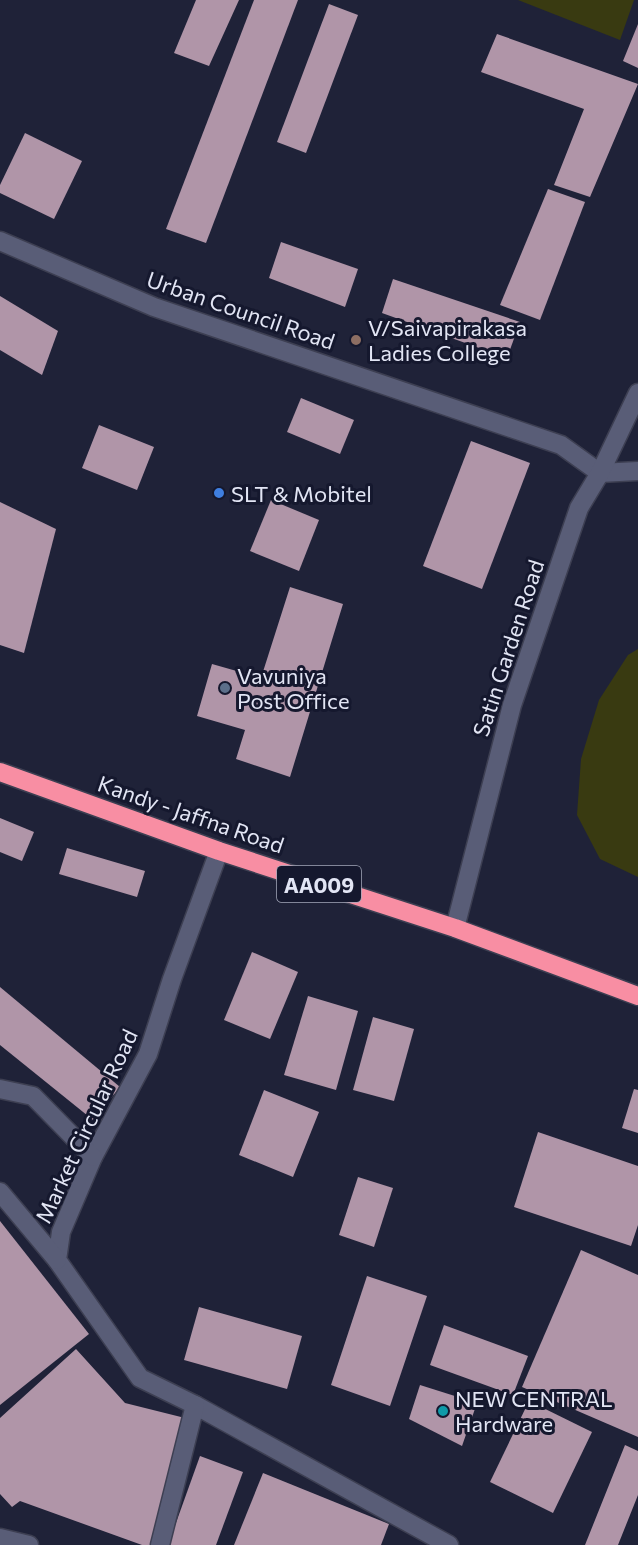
<svg xmlns="http://www.w3.org/2000/svg" width="638" height="1545" viewBox="0 0 638 1545" font-family="Commissioner,sans-serif">
<style>
.green{fill:#393a11}
.building{fill:#b095a8}
.lines{fill:none;stroke-linecap:round;stroke-linejoin:round}
.minor-casing{stroke:#3d3f52;stroke-width:21}
.highway-casing{stroke:#3d3f52;stroke-width:21}
.minor{stroke:#595d77;stroke-width:18}
.highway{stroke:#f88ea3;stroke-width:18}
.education-dot{fill:#8d6e63;stroke:#15182e;stroke-width:2}
.shop-dot{fill:#3f7fe0;stroke:#15182e;stroke-width:2}
.service-dot{fill:#5c6f8a;stroke:#15182e;stroke-width:2}
.culture-dot{fill:#0f9aa8;stroke:#15182e;stroke-width:2}
.labels{text-anchor:middle;dominant-baseline:central;stroke-width:6;stroke-linejoin:round;paint-order:stroke}
.shield{fill:#15182e;stroke:#a4a8b9;stroke-width:1.5}
.shield-label{font-size:21px;font-weight:bold;fill:#e2e5f4}
.street-label{font-size:22px;fill:#e2e5f4;stroke:#15182e}
.poi-label{font-size:22px;fill:#e2e5f4;stroke:#15182e;text-anchor:start}
</style>
<rect width="100%" height="100%" fill="#1f2238"/>
<g class="green">
<path d="M 518,0 L 634,0 L 620,40 Z"/>
<path d="M 638,649 L 638,877 L 600,859 L 577,815 L 581,759 L 599,700 L 628,655 Z"/>
</g>
<g class="building">
<path d="M 196,0 L 239,0 L 209,66 L 174,53 Z"/>
<path d="M 254,0 L 298,0 L 206,243 L 166,229 Z"/>
<path d="M 329,4 L 358,15 L 306,153 L 277,142 Z"/>
<path d="M 638,24 L 638,68 L 623,61 Z"/>
<path d="M 497,34 L 638,84 L 590,197 L 554,185 L 584,109 L 481,72 Z"/>
<path d="M 25,133 L 82,161 L 54,219 L 0,193 L 0,185 Z"/>
<path d="M 548,189 L 585,202 L 540,320 L 500,305 Z"/>
<path d="M 281,242 L 358,269 L 345,307 L 269,278 Z"/>
<path d="M 393,279 L 520,322 L 507,358 L 382,313 Z"/>
<path d="M 0,296 L 58,331 L 42,375 L 0,350 Z"/>
<path d="M 301,398 L 354,420 L 340,454 L 287,432 Z"/>
<path d="M 99,425 L 154,447 L 137,490 L 82,468 Z"/>
<path d="M 471,441 L 530,463 L 482,589 L 423,566 Z"/>
<path d="M 271,500 L 319,520 L 299,571 L 250,551 Z"/>
<path d="M 0,502 L 56,529 L 24,653 L 0,645 Z"/>
<path d="M 290,587 L 343,604 L 290,777 L 236,759 L 245,730 L 197,716 L 212,664 L 261,678 Z"/>
<path d="M 0,818 L 34,832 L 22,861 L 0,852 Z"/>
<path d="M 67,848 L 145,871 L 137,897 L 59,874 Z"/>
<path d="M 252,952 L 298,972 L 270,1039 L 224,1020 Z"/>
<path d="M 0,987 L 120,1087 L 93,1120 L 0,1045 Z"/>
<path d="M 308,996 L 358,1011 L 336,1090 L 284,1075 Z"/>
<path d="M 373,1017 L 414,1029 L 394,1101 L 353,1090 Z"/>
<path d="M 634,1089 L 638,1090 L 638,1133 L 622,1128 Z"/>
<path d="M 264,1090 L 319,1112 L 293,1177 L 239,1155 Z"/>
<path d="M 538,1132 L 638,1166 L 638,1225 L 631,1246 L 514,1207 Z"/>
<path d="M 358,1177 L 393,1188 L 374,1247 L 339,1235 Z"/>
<path d="M 0,1221 L 89,1334 L 0,1405 Z"/>
<path d="M 581,1250 L 638,1275 L 638,1437 L 522,1387 Z"/>
<path d="M 367,1276 L 427,1296 L 390,1406 L 331,1385 Z"/>
<path d="M 199,1307 L 302,1336 L 287,1389 L 184,1360 Z"/>
<path d="M 444,1325 L 528,1356 L 513,1395 L 430,1365 Z"/>
<path d="M 76,1349 L 125,1403 L 185,1418 L 154,1545 L 142,1545 L 20,1501 L 12,1507 L 0,1494 L 0,1418 Z"/>
<path d="M 420,1385 L 477,1403 L 462,1446 L 409,1419 Z"/>
<path d="M 529,1401 L 592,1432 L 553,1513 L 490,1482 Z"/>
<path d="M 625,1445 L 638,1451 L 638,1495 L 618,1545 L 585,1545 Z"/>
<path d="M 200,1456 L 243,1472 L 216,1545 L 168,1545 Z"/>
<path d="M 263,1473 L 389,1524 L 381,1545 L 234,1545 Z"/>
</g>
<g class="lines">
<g class="minor-casing">
<g id="minor">
<path d="M 0,241 L 154,307 L 561,445 L 600,473 L 638,471"/>
<path d="M 219,851 L 172,979 L 148,1054 L 93,1157 L 61,1232 L 57,1260 L 140,1378 L 195,1405 L 449,1545"/>
<path d="M 455,928 L 512,705 L 579,508 L 600,473 L 638,393"/>
<path d="M 0,1089 L 33,1096 L 93,1157"/>
<path d="M 0,1192 L 57,1260"/>
<path d="M 0,1538 L 29,1545"/>
<path d="M 160,1545 L 195,1405"/>
</g>
</g>
<g class="highway-casing">
<path id="highway" d="M 0,772 L 219,851 L 455,928 L 638,996"/>
</g>
<use href="#minor" class="minor"/>
<use href="#highway" class="highway"/>
</g>
<circle class="education-dot" cx="356" cy="340" r="6"/>
<circle class="shop-dot" cx="219" cy="493" r="6"/>
<circle class="service-dot" cx="225" cy="688" r="6"/>
<circle class="culture-dot" cx="443" cy="1411" r="6"/>
<g class="labels">
<rect class="shield" x="277" y="866" width="84" height="36" rx="4.5"/>
<g class="shield-label">
<text x="319" y="884">AA009</text>
</g>
<g class="street-label">
<text transform="translate(241 310) rotate(19)">Urban Council Road</text>
<text transform="translate(508 648) rotate(-72)">Satin Garden Road</text>
<text transform="translate(191 814) rotate(19)">Kandy - Jaffna Road</text>
<text transform="translate(86 1126) rotate(-65)">Market Circular Road</text>
</g>
<g class="poi-label">
<text x="368" y="327">V/Saivapirakasa<tspan x="368" dy="25">Ladies College</tspan></text>
<text x="231" y="493">SLT &amp; Mobitel</text>
<text x="237" y="675">Vavuniya<tspan x="237" dy="25">Post Office</tspan></text>
<text x="455" y="1398">NEW CENTRAL<tspan x="455" dy="25">Hardware</tspan></text>
</g>
</g>
</svg>
